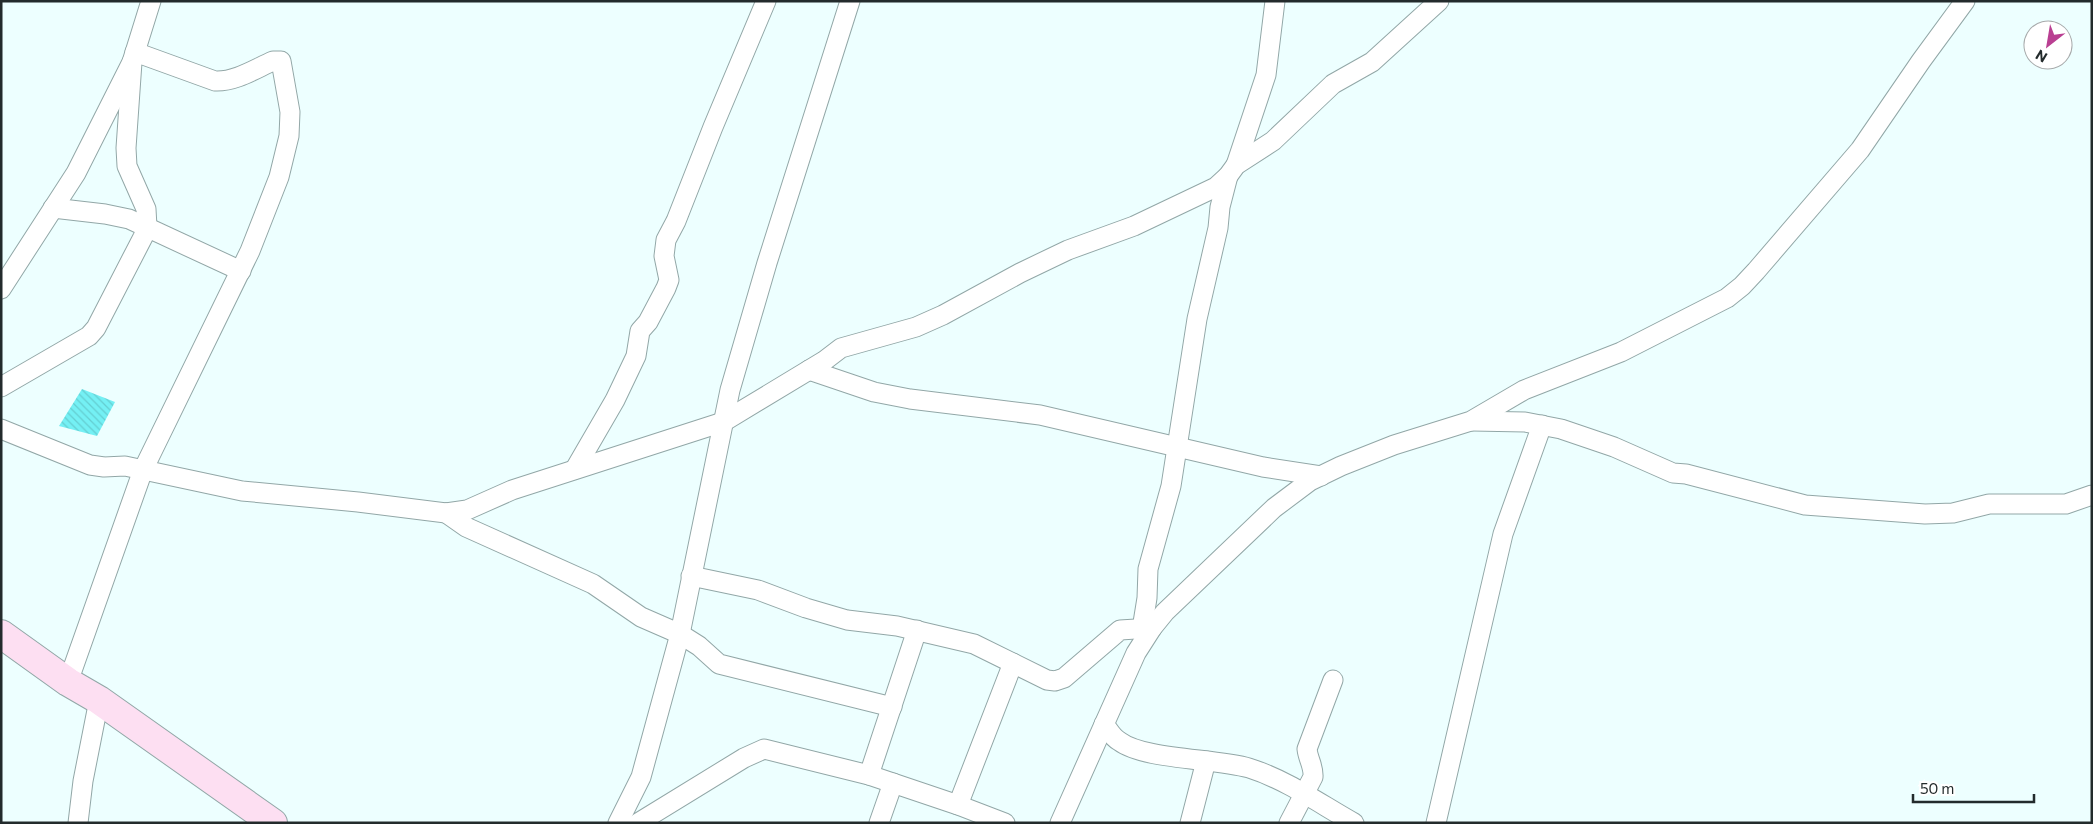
<svg xmlns="http://www.w3.org/2000/svg" width="2093" height="824" viewBox="0 0 2093 824" font-family="Commissioner,sans-serif">
<style>
.building{fill:url(#building-back-hatch)}
.lines{fill:none;stroke-linecap:round;stroke-linejoin:round}
.street-casing{stroke:#92a7a7;stroke-width:21}
.secondary-casing{stroke:#92a7a7;stroke-width:30}
.street{stroke:#fff;stroke-width:19}
.secondary{stroke:#fddff2;stroke-width:28}
</style>
<defs>
<pattern id="building-back-hatch" width="6" height="6" patternUnits="userSpaceOnUse" patternTransform="scale(1.25)"><rect width="6" height="6" fill="#74f0f4"/><path d="M-1 5l2 2M0 0l6 6M5-1l2 2" fill="none" stroke="#64ced1"/></pattern>
</defs>
<rect width="100%" height="100%" fill="#edffff"/>
<path class="building" d="M 82,389 L 115,402 L 97,436 L 59,426 Z"/>
<g class="lines">
<g class="street-casing">
<g id="street">
<path d="M 1236,165 L 1266,75 L 1275,1"/>
<path d="M 53,208 L 105,214 L 129,219 L 241,271"/>
<path d="M 1,289 L 76,173 L 132,62 L 151,1"/>
<path d="M 809,370 L 874,392 L 910,399 L 1040,415 L 1263,467 L 1321,476"/>
<path d="M 1,387 L 89,336 L 96,328 L 143,237 L 147,227 L 146,209 L 127,166 L 126,148 L 132,62"/>
<path d="M 1472,421 L 1525,422 L 1561,429 L 1614,447 L 1673,473 L 1686,474 L 1805,505 L 1925,514 L 1953,513 L 1989,504 L 2066,504 L 2092,495"/>
<path d="M 1,429 L 90,465 L 104,467 L 125,466 L 242,491 L 358,502 L 446,513 L 467,510 L 512,490 L 723,422 L 824,361 L 841,348 L 916,327 L 943,315 L 1020,273 L 1068,250 L 1134,226 L 1216,187 L 1228,176 L 1236,165 L 1273,141 L 1333,84 L 1372,62 L 1439,1"/>
<path d="M 575,469 L 615,400 L 636,356 L 640,331 L 648,322 L 666,288 L 669,280 L 664,256 L 666,240 L 676,221 L 713,127 L 766,1"/>
<path d="M 446,513 L 466,527 L 593,584 L 641,617 L 680,634 L 699,646 L 719,664 L 892,707"/>
<path d="M 691,576 L 758,590 L 806,608 L 847,620 L 897,626 L 974,644 L 1047,680 L 1055,681 L 1064,678 L 1120,630 L 1152,628"/>
<path d="M 1142,629 L 1147,598 L 1148,569 L 1171,486 L 1197,319 L 1218,228 L 1220,207 L 1228,176"/>
<path d="M 68,682 L 143,470 L 250,251 L 279,177 L 289,136 L 290,112 L 281,61 L 273,61 C 255,69 235,82 215,81 L 135,52"/>
<path d="M 1104,724 C 1109,730 1112,737 1119,741 C 1144,760 1215,758 1249,768 C 1287,780 1320,804 1354,823"/>
<path d="M 869,775 L 917,630"/>
<path d="M 958,805 L 1013,663"/>
<path d="M 78,823 L 83,781 L 99,700"/>
<path d="M 618,823 L 641,777 L 680,634 L 730,390 L 767,263 L 850,1"/>
<path d="M 638,823 L 744,758 L 764,749 L 869,775 L 958,805 L 1005,823"/>
<path d="M 879,823 L 893,783"/>
<path d="M 1060,823 L 1136,653 L 1152,628 L 1165,612 L 1274,508 L 1310,481 L 1341,466 L 1394,445 L 1471,421 L 1524,390 L 1621,352 L 1727,298 L 1742,286 L 1756,271 L 1860,150 L 1921,61 L 1965,1"/>
<path d="M 1190,823 L 1206,761"/>
<path d="M 1289,823 L 1313,777 C 1314,767 1308,759 1307,749 L 1333,680"/>
<path d="M 1436,823 L 1503,534 L 1542,425"/>
</g>
</g>
<g class="secondary-casing">
<path id="secondary" d="M 1,634 L 68,682 L 99,700 L 273,823"/>
</g>
<use href="#street" class="street"/>
<use href="#secondary" class="secondary"/>
</g>
<rect width="2093" height="824" fill="none" stroke="#232b2c" stroke-width="5"/>
<g transform="translate(2048 45) rotate(211)"><circle r="24" fill="#ffffff" stroke="#a7aaab"/>
<path d="M0-4L9 19L0 12L-9 19Z" fill="#b93f92"/>
<text y="-8" font-size="14" font-weight="bold" text-anchor="middle" fill="#232b2c">N</text>
</g>
<path d="M1913 794v8h121v-8" fill="none" stroke="#232b2c" stroke-width="2.5"/>
<text x="1920" y="794" font-size="15" fill="#232b2c" stroke="#ffffff" stroke-width="4" paint-order="stroke">50 m</text>
</svg>
